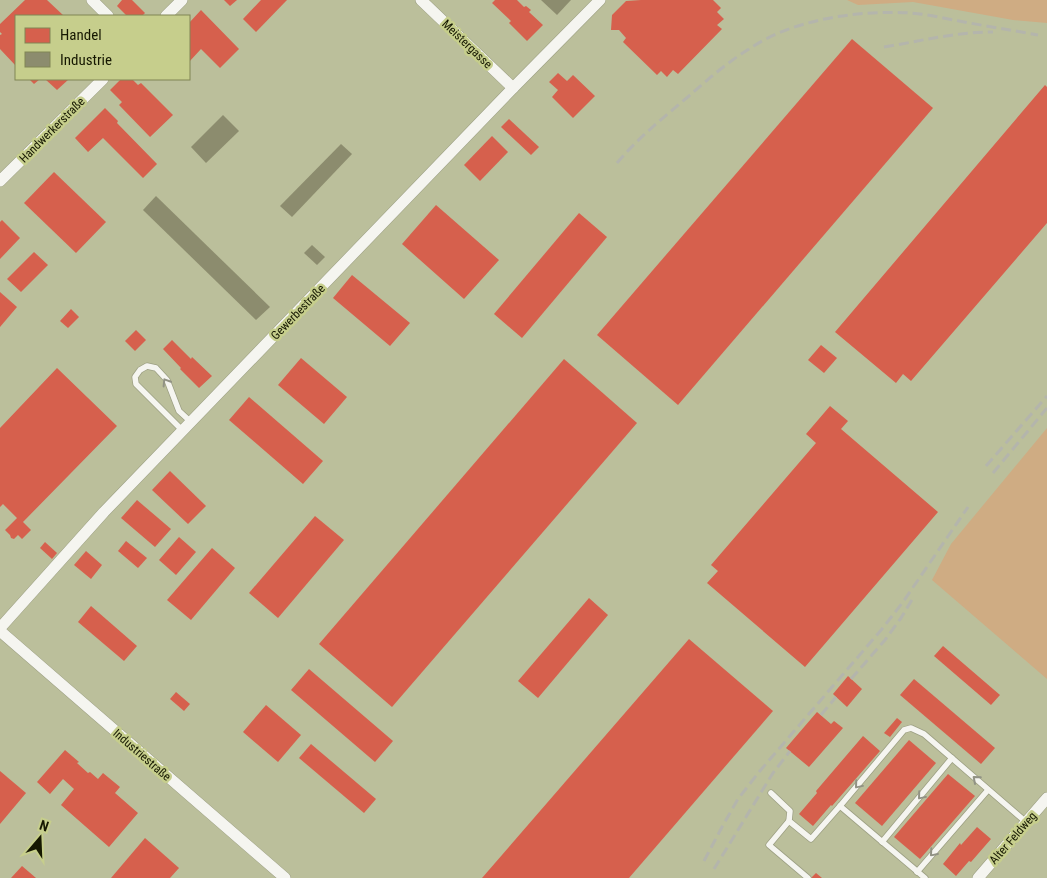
<svg xmlns="http://www.w3.org/2000/svg" width="1047" height="878" viewBox="0 0 1047 878" font-family="'Roboto Condensed',sans-serif">
<style>
.green{fill:#cfac83}
.shops{fill:#d6604d}
.industry{fill:#8c8c6e}
.lines{fill:none;stroke-linecap:round;stroke-linejoin:round}
.lane-casing{stroke:#9c9f83;stroke-width:7}
.street-casing{stroke:#9c9f83;stroke-width:12}
.lane{stroke:#f5f5f0;stroke-width:5.5}
.street{stroke:#f5f5f0;stroke-width:11}
.rail{stroke:#b4b5ac;stroke-width:3;stroke-dasharray:10 5;stroke-linecap:butt}
.oneway{stroke:#919284}
.labels{text-anchor:middle;dominant-baseline:central;stroke-width:5;stroke-linejoin:round;paint-order:stroke}
.street-label{font-size:12px;fill:#161801;stroke:#c6ce8c}
</style>
<rect width="100%" height="100%" fill="#bbbf9b"/>
<g class="green">
<path d="M 847,0 L 1047,0 L 1047,23 L 1013,20 L 913,2 L 858,5 Z"/>
<path d="M 1047,428 L 1047,679 L 932,580 L 951,544 Z"/>
</g>
<g class="shops">
<path d="M 25,0 L 47,0 L 64,16 L 16,16 L 16,66 L 0,49 L 0,35 L 2,34 L 0,32 L 0,24 Z"/>
<path d="M 122,0 L 132,0 L 145,13 L 142,16 L 127,16 L 117,6 Z"/>
<path d="M 224,0 L 237,0 L 230,6 Z"/>
<path d="M 261,0 L 287,0 L 256,32 L 243,19 Z"/>
<path d="M 495,0 L 517,0 L 524,7 L 526,6 L 531,10 L 529,12 L 543,25 L 527,41 L 509,23 L 511,21 L 492,3 Z"/>
<path d="M 641,0 L 713,0 L 721,8 L 717,12 L 724,19 L 717,25 L 722,29 L 678,74 L 673,70 L 667,77 L 661,71 L 657,75 L 623,42 L 626,38 L 619,30 L 611,30 L 612,15 L 626,1 Z"/>
<path d="M 201,10 L 239,49 L 220,68 L 201,49 L 189,62 L 189,23 Z"/>
<path d="M 852,39 L 933,108 L 678,405 L 597,335 Z"/>
<path d="M 558,73 L 567,81 L 573,75 L 595,96 L 573,118 L 552,97 L 558,90 L 549,82 Z"/>
<path d="M 29,79 L 40,79 L 34,84 Z"/>
<path d="M 45,79 L 69,79 L 57,90 Z"/>
<path d="M 121,79 L 132,79 L 138,85 L 141,83 L 173,115 L 150,137 L 119,105 L 122,102 L 110,90 Z"/>
<path d="M 1045,85 L 1047,87 L 1047,223 L 911,381 L 903,374 L 896,383 L 835,332 Z"/>
<path d="M 105,108 L 118,121 L 117,123 L 157,164 L 143,178 L 103,138 L 88,152 L 75,138 Z"/>
<path d="M 509,119 L 539,147 L 531,155 L 501,127 Z"/>
<path d="M 492,136 L 508,152 L 480,181 L 464,165 Z"/>
<path d="M 54,172 L 106,222 L 76,253 L 24,203 Z"/>
<path d="M 436,205 L 499,260 L 464,299 L 402,244 Z"/>
<path d="M 579,213 L 607,237 L 522,338 L 494,314 Z"/>
<path d="M 2,220 L 20,238 L 0,259 L 0,222 Z"/>
<path d="M 34,252 L 48,265 L 21,292 L 7,279 Z"/>
<path d="M 352,275 L 410,323 L 390,346 L 333,298 Z"/>
<path d="M 0,292 L 17,307 L 0,327 Z"/>
<path d="M 71,309 L 79,317 L 68,328 L 60,321 Z"/>
<path d="M 136,330 L 146,340 L 135,351 L 125,341 Z"/>
<path d="M 172,340 L 191,359 L 192,357 L 212,376 L 199,388 L 180,369 L 181,368 L 163,349 Z"/>
<path d="M 821,345 L 837,358 L 824,373 L 808,360 Z"/>
<path d="M 301,358 L 347,397 L 324,424 L 278,385 Z"/>
<path d="M 564,359 L 637,423 L 392,707 L 319,644 Z"/>
<path d="M 57,368 L 117,426 L 23,522 L 31,530 L 22,539 L 18,535 L 14,539 L 11,538 L 10,535 L 5,530 L 17,518 L 3,504 L 0,507 L 0,428 Z"/>
<path d="M 249,397 L 323,461 L 303,484 L 229,420 Z"/>
<path d="M 830,406 L 848,421 L 841,429 L 938,512 L 805,667 L 707,583 L 718,571 L 711,565 L 816,443 L 806,434 Z"/>
<path d="M 170,471 L 206,506 L 188,524 L 152,490 Z"/>
<path d="M 137,500 L 171,529 L 155,547 L 121,518 Z"/>
<path d="M 315,516 L 344,540 L 278,618 L 249,593 Z"/>
<path d="M 179,537 L 196,552 L 176,575 L 159,560 Z"/>
<path d="M 126,541 L 147,558 L 138,568 L 118,551 Z"/>
<path d="M 45,542 L 57,553 L 52,559 L 40,548 Z"/>
<path d="M 212,548 L 235,568 L 191,620 L 167,600 Z"/>
<path d="M 86,551 L 102,565 L 91,579 L 74,565 Z"/>
<path d="M 589,598 L 608,615 L 538,698 L 518,681 Z"/>
<path d="M 91,606 L 137,646 L 124,661 L 78,622 Z"/>
<path d="M 689,639 L 773,711 L 629,878 L 482,878 Z"/>
<path d="M 943,646 L 1000,695 L 991,705 L 934,656 Z"/>
<path d="M 309,669 L 393,741 L 375,762 L 291,690 Z"/>
<path d="M 848,676 L 862,689 L 847,707 L 833,694 Z"/>
<path d="M 914,679 L 995,748 L 981,764 L 900,695 Z"/>
<path d="M 176,692 L 190,704 L 184,711 L 170,699 Z"/>
<path d="M 266,705 L 301,735 L 278,762 L 243,732 Z"/>
<path d="M 817,712 L 831,724 L 834,721 L 843,728 L 809,767 L 786,748 Z"/>
<path d="M 897,718 L 902,722 L 890,737 L 884,733 Z"/>
<path d="M 863,736 L 880,751 L 832,806 L 831,805 L 813,826 L 799,814 L 817,793 L 816,791 Z"/>
<path d="M 909,740 L 936,763 L 882,826 L 855,803 Z"/>
<path d="M 311,744 L 376,799 L 364,813 L 299,758 Z"/>
<path d="M 65,750 L 79,762 L 77,763 L 88,773 L 90,772 L 98,779 L 103,773 L 120,787 L 115,793 L 138,813 L 109,847 L 61,805 L 74,789 L 63,779 L 50,794 L 37,782 Z"/>
<path d="M 0,771 L 26,793 L 0,824 Z"/>
<path d="M 948,774 L 975,796 L 920,859 L 894,837 Z"/>
<path d="M 977,827 L 991,839 L 971,862 L 969,861 L 956,876 L 943,864 L 960,843 L 961,845 Z"/>
<path d="M 145,838 L 179,868 L 170,878 L 111,878 Z"/>
<path d="M 22,866 L 36,878 L 11,878 Z"/>
<path d="M 816,873 L 822,878 L 811,878 Z"/>
</g>
<g class="industry">
<path d="M 541,0 L 571,0 L 557,15 Z"/>
<path d="M 223,115 L 239,131 L 206,163 L 191,147 Z"/>
<path d="M 341,144 L 352,154 L 292,217 L 280,206 Z"/>
<path d="M 156,196 L 270,307 L 256,320 L 143,210 Z"/>
<path d="M 312,245 L 325,257 L 317,265 L 304,253 Z"/>
</g>
<g class="lines">
<g class="lane-casing">
<g id="lane">
<path d="M 183,431 L 136,384 L 135,377 L 140,370 L 147,366 L 156,368 L 167,380 L 179,411 L 191,422"/>
<path d="M 771,793 L 790,811 L 789,821 L 811,839 L 840,806"/>
<path d="M 789,821 L 769,845 L 808,878"/>
<path d="M 882,842 L 952,758"/>
<path d="M 917,872 L 988,790"/>
<path d="M 925,878 L 840,806 L 904,730 L 911,728 L 924,734 L 1026,822"/>
</g>
</g>
<g class="street-casing">
<g id="street">
<path d="M 92,0 L 108,16"/>
<path d="M 421,0 L 513,88"/>
<path d="M 166,16 L 182,0"/>
<path d="M 0,181 L 103,79"/>
<path d="M 0,628 L 104,512 L 513,88 L 600,0"/>
<path d="M 0,631 L 285,878"/>
<path d="M 978,878 L 1047,798"/>
</g>
</g>
<use href="#lane" class="lane"/>
<use href="#street" class="street"/>
<g class="rail">
<path d="M 884,47 C 921,41 956,32 993,32"/>
<path d="M 617,163 C 638,138 664,117 689,96 C 708,79 728,62 749,49 C 793,19 858,10 910,13 C 926,14 943,18 959,21 C 985,26 1011,30 1038,35"/>
<path d="M 986,466 L 1047,396"/>
<path d="M 993,473 L 1047,408"/>
<path d="M 851,679 L 885,640 L 901,618 L 913,598"/>
<path d="M 821,715 L 836,697"/>
<path d="M 704,861 L 722,827 L 738,799 L 759,772 L 882,629 L 903,602 L 968,507"/>
<path d="M 714,869 L 773,773 L 790,751"/>
</g>
</g>
<defs><path id="oneway-chevron" d="M-2-3.5L2.5 0L-2 3.5" fill="none" stroke-width="1.6" stroke-linecap="round" stroke-linejoin="round" transform="scale(1.25)"/></defs>
<g class="oneway">
<use href="#oneway-chevron" transform="translate(166 382) rotate(-122)"/>
<use href="#oneway-chevron" transform="translate(976 779) rotate(-139)"/>
<use href="#oneway-chevron" transform="translate(858 785) rotate(130)"/>
<use href="#oneway-chevron" transform="translate(921 796) rotate(130)"/>
<use href="#oneway-chevron" transform="translate(933 853) rotate(131)"/>
</g>
<g class="labels">
<g class="street-label">
<text transform="translate(467 44) rotate(44)">Meistergasse</text>
<text transform="translate(52 130) rotate(-45)">Handwerkerstraße</text>
<text transform="translate(298 312) rotate(-46)">Gewerbestraße</text>
<text transform="translate(142 755) rotate(41)">Industriestraße</text>
<text transform="translate(1013 838) rotate(-49)">Alter Feldweg</text>
</g>
</g>
<rect x="15" y="15" width="175" height="65" fill="#c6ce8c" stroke="#808554"/>
<rect x="25" y="28" width="25" height="15" fill="#d6604d" stroke="#808554"/>
<text x="60" y="40" font-size="15" fill="#161801">Handel</text>
<rect x="25" y="52" width="25" height="15" fill="#8c8c6e" stroke="#808554"/>
<text x="60" y="65" font-size="15" fill="#161801">Industrie</text>
<g transform="translate(40 838) rotate(19)" stroke="#c6ce8c" stroke-width="4" paint-order="stroke">
<path d="M0-4L9 19L0 12L-9 19Z" fill="#161801"/>
<text y="-8" font-size="14" font-weight="bold" text-anchor="middle" fill="#161801">N</text>
</g>
</svg>
